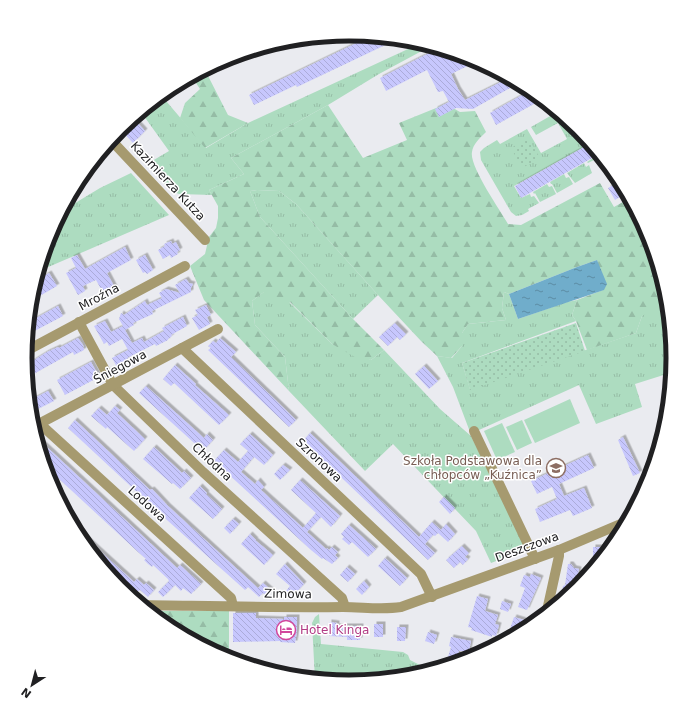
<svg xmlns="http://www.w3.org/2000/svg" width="699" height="717" viewBox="0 0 699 717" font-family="'DejaVu Sans',sans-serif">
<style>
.grass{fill:url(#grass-tufts)}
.forest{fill:url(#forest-firs)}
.park{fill:url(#park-dots)}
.pitch{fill:#addcc0}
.water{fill:url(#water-ripples)}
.building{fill:url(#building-back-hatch);filter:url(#shadow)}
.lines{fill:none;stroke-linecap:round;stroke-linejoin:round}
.minor{stroke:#a69a6f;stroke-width:10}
.labels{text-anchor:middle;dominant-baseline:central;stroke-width:3;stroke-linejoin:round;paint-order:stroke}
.street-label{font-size:12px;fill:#202022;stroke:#fff}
.education-label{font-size:12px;fill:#785e54;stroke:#fff;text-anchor:end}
.hotel-label{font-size:12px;fill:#b23c85;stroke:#fff;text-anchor:start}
.rim{fill:none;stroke:#202022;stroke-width:5}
</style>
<defs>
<pattern id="grass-tufts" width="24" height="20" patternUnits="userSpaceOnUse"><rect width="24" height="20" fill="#addcc0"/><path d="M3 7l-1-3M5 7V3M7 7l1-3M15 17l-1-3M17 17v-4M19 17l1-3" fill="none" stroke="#95bca5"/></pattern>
<pattern id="forest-firs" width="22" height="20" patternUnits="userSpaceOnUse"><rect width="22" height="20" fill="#addcc0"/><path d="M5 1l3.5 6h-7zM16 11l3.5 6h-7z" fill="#95bca5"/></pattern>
<pattern id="park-dots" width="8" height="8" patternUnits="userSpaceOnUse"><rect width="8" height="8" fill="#addcc0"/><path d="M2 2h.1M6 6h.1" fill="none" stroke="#95bca5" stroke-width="1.8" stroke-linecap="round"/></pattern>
<pattern id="water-ripples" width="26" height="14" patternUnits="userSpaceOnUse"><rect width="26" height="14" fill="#70adcb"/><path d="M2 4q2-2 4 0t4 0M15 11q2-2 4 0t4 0" fill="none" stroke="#5c8ca4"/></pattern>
<pattern id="building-back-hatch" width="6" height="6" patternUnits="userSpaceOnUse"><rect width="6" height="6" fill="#c7c7fd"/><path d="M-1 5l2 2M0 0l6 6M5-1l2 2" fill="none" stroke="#ababd9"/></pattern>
<filter id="shadow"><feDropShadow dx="2.5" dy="-2.5" stdDeviation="0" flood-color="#0004"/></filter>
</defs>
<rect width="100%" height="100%" fill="#eaebf0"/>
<g class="grass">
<path d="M 421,43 L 431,46 L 379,74 L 328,105 L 231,158 L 244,174 L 209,190 L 212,195 L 179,194 L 171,191 L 147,164 L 169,151 L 141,112 L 161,95 L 206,148 L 248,123 Z"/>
<path d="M 552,115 L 580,135 L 594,160 L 588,163 L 587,162 L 593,158 L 586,146 L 514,186 L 521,198 L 530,194 L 531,197 L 534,196 L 539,203 L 528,209 L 529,211 L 522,215 L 516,216 L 511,212 L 481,160 L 480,152 L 484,148 L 497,140 L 500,144 L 527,129 L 541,153 L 567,139 L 558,123 L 536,135 L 531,127 Z"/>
<path d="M 582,132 L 606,162 L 601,168 L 582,134 Z"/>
<path d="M 584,163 L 586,167 L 589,165 L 592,173 L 575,183 L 567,173 Z"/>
<path d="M 131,173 L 169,215 L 39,271 L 50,234 L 62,211 L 100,188 Z"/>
<path d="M 564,174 L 566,178 L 569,177 L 573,184 L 557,193 L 552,184 L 551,184 L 550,182 Z"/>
<path d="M 547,184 L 549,187 L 552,186 L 556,194 L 540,202 L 535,193 L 534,194 L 533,192 Z"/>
<path d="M 257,190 L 279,191 L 296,204 L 378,295 L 353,319 L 260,217 L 250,191 Z"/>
<path d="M 664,284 L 668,295 L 671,325 L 663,329 L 669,349 L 673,348 L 674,359 L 673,372 L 635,384 L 642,407 L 596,424 L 579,385 L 479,430 L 470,432 L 453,387 L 437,356 L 452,358 L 462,346 L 462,333 L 468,324 L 506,320 L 502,308 L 504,292 L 509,294 L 518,319 L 567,302 L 577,300 L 572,315 L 576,321 L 462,363 L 470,389 L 636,333 L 642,316 L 659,285 Z"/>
<path d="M 265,291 L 289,302 L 332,344 L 371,360 L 384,350 L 440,409 L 471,436 L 528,549 L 491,563 L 476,531 L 393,444 L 365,471 L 289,391 L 285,357 L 255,325 L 252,301 Z"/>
<path d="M 319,614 L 321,644 L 403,652 L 408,655 L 410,660 L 424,667 L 437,669 L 413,677 L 349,683 L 315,680 L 312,623 L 315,617 Z"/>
</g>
<g class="forest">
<path d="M 205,70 L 228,115 L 248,123 L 205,148 L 180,118 L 185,103 L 200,89 L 192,77 Z"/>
<path d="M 446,104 L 460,112 L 475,111 L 486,132 C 480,138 473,144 472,152 C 469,166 500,210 508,224 L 521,225 L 600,183 L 614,207 L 630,198 L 649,235 L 664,284 L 659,286 L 663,305 L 642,316 L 636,333 L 587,350 L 576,321 L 572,315 L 577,300 L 603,290 L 597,260 L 577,267 L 509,294 L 504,292 L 502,308 L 506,320 L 468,324 L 462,333 L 462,346 L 451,358 L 437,356 L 421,341 L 378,295 L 296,204 L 279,191 L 257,190 L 250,191 L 260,217 L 353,319 L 384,350 L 371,360 L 355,357 L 332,344 L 290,302 L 283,312 L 264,292 L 252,301 L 255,325 L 285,357 L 289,391 L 204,300 L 190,266 L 205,254 L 209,237 L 216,228 L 218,218 L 218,206 L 209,190 L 244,174 L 231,158 L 328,105 L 363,158 L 407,140 L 399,123 Z"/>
<path d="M 149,611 L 229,611 L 229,659 L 169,628 Z"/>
</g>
<g class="park">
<path d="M 528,138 L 540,158 L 522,168 L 511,148 Z"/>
<path d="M 576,323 L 585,351 L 470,390 L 462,363 Z"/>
</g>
<g class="pitch">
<path d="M 570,399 L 580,423 L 535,443 L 524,420 Z"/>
<path d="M 522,420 L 532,443 L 517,450 L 506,427 Z"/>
<path d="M 502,423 L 515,452 L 497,460 L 484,431 Z"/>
</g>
<path class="water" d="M 597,260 L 607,284 L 604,290 L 518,319 L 509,294 L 577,267 Z"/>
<g class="building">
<path d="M 371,36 L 398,39 L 297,87 L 296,85 L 254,105 L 249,95 Z"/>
<path d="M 439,48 L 478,61 L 451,74 L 458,89 L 465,100 L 509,78 L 519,83 L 473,109 L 456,108 L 439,117 L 435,109 L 449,102 L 443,91 L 438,92 L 427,70 L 386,91 L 380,78 Z"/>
<path d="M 531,90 L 543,99 L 496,125 L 490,113 Z"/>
<path d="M 133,118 L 145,131 L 133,143 L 120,129 Z"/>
<path d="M 586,146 L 592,158 L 521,198 L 515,186 Z"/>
<path d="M 621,181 L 627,193 L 615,200 L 608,188 Z"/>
<path d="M 171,241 L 172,244 L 176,242 L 180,250 L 177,252 L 178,254 L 171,258 L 170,255 L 163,259 L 158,250 L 165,246 L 164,244 Z"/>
<path d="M 125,247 L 131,260 L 107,273 L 117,292 L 106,298 L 96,280 L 83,286 L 85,291 L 78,295 L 66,273 L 76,268 L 71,258 L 77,255 L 85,269 Z"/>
<path d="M 145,255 L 153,270 L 147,274 L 145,272 L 143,273 L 136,260 Z"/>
<path d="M 49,273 L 57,286 L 31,301 L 36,281 Z"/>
<path d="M 186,279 L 189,283 L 193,284 L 191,288 L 191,292 L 152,311 L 153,314 L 133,323 L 134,325 L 125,330 L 132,343 L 142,338 L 144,342 L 164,331 L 162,328 L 183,317 L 187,326 L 171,335 L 172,336 L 168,339 L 168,340 L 156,346 L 155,344 L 127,358 L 129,361 L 117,367 L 112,358 L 128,350 L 122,339 L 109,346 L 107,342 L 104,344 L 94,326 L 105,321 L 111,332 L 123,326 L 119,319 L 121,313 L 124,315 L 145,301 L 147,305 L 162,298 L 159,293 L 166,289 L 180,293 L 175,285 Z"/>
<path d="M 206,305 L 211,315 L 207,317 L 210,324 L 199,330 L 192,318 L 198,315 L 195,310 Z"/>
<path d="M 58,306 L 63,316 L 27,335 L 29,322 Z"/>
<path d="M 395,323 L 406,334 L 400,340 L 397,337 L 388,346 L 379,337 Z"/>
<path d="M 78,338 L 83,345 L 84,350 L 74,355 L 73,352 L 32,375 L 26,365 L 47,352 L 58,347 L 59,348 Z"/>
<path d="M 220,338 L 236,352 L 231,357 L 296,420 L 289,427 L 208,350 L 211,348 L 208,346 L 213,341 L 216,343 Z"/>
<path d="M 91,362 L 99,377 L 65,395 L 57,380 Z"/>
<path d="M 175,365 L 196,384 L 195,385 L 229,415 L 219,425 L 174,383 L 171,386 L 163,379 Z"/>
<path d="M 424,366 L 438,381 L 429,389 L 415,374 Z"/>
<path d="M 146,386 L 204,438 L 207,434 L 213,440 L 203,451 L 139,393 Z"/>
<path d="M 48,391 L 54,401 L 30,413 L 29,401 Z"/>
<path d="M 115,406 L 120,410 L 117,413 L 145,439 L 134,451 L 107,427 L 106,429 L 91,416 L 99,408 L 107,415 Z"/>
<path d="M 75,420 L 150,490 L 152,489 L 155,492 L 168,506 L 258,588 L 263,583 L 272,591 L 267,596 L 263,593 L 259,597 L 248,587 L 245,590 L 167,520 L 68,428 Z"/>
<path d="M 310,433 L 419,537 L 432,522 L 441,530 L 446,524 L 455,534 L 448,542 L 438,533 L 435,536 L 433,535 L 425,544 L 435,553 L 428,560 L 303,441 Z"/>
<path d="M 250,434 L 273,455 L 264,465 L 254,457 L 241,472 L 255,484 L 258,480 L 264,487 L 261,490 L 292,518 L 303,528 L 316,513 L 291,490 L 300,480 L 340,516 L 331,527 L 321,517 L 307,532 L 326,549 L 327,548 L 329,550 L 332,547 L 338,552 L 335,555 L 338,558 L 332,564 L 323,558 L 322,559 L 311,550 L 214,461 L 224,450 L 238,462 L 248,451 L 240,444 Z"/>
<path d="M 36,437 L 177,568 L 180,565 L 201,584 L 191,594 L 183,588 L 181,591 L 175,585 L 163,597 L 158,592 L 169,581 L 168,579 L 153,565 L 152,567 L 148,564 L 144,560 L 146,559 L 138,552 L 45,466 Z"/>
<path d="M 623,437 L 640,473 L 633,476 L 618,440 Z"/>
<path d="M 154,447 L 182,473 L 184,471 L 191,478 L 180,489 L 173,483 L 172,484 L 143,459 Z"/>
<path d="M 588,455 L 594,468 L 559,484 L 564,496 L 584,488 L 592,508 L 573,516 L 570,510 L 540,522 L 535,509 L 557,499 L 552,487 L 537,494 L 531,481 Z"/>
<path d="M 283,465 L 290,470 L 280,480 L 274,474 Z"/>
<path d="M 200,486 L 207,493 L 206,494 L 222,509 L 213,519 L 189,498 Z"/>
<path d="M 647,488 L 638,504 L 633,494 Z"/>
<path d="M 444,497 L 455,508 L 450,514 L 439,502 Z"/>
<path d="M 233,519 L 239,524 L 230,534 L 224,528 Z"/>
<path d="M 349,525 L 376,549 L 368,557 L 352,542 L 349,545 L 342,539 L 344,537 L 341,534 Z"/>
<path d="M 76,529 L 134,582 L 137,579 L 144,585 L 146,583 L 154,590 L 148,597 L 140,590 L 137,592 L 130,586 L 132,583 L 128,589 L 99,563 L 80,539 L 75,530 Z"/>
<path d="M 250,534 L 256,540 L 255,540 L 273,555 L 264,565 L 241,544 Z"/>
<path d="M 602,545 L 608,545 L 611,549 L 605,556 L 593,556 L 593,547 L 602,547 Z"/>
<path d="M 462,546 L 469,553 L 465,557 L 468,559 L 463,565 L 460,562 L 454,568 L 446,560 Z"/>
<path d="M 385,558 L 407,578 L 400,586 L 378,566 Z"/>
<path d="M 285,564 L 304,584 L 292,597 L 286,591 L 290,586 L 276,574 Z"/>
<path d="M 568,564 L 571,564 L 574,568 L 579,569 L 578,574 L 588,576 L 579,588 L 567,598 L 561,596 L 563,586 L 565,585 Z"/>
<path d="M 347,567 L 355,574 L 348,582 L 340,575 Z"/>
<path d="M 531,574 L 541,578 L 527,610 L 518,607 L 525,588 L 520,586 L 524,575 L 530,577 Z"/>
<path d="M 364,581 L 369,587 L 362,595 L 356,589 Z"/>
<path d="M 477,596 L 488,599 L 485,611 L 498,615 L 495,624 L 499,625 L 496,636 L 492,635 L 492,637 L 471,630 L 472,628 L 468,627 Z"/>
<path d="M 502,601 L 511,604 L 508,612 L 500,609 Z"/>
<path d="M 233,613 L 256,613 L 256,618 L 284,619 L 284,617 L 297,617 L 297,631 L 295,643 L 280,642 L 280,641 L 233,642 Z"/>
<path d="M 514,617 L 524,620 L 519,634 L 514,637 L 508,635 Z"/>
<path d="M 329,622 L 337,623 L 337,626 L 361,626 L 360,640 L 347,640 L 347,637 L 329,636 Z"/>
<rect x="374" y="624" width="9" height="13"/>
<path d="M 397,627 L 406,627 L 405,641 L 397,641 Z"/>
<path d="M 428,632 L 437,635 L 434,644 L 425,641 Z"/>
<path d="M 451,637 L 471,641 L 469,651 L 459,651 L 457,659 L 448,657 L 451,647 L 449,646 Z"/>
</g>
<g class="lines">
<g class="minor">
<path d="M 111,140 L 205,240"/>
<path d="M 79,322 L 113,385 L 203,472 L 342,598 L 345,607"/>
<path d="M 182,348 L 421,574 L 432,597"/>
<path d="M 26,351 L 185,266"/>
<path d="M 39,423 L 231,598 L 233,606"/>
<path d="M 33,427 L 218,329"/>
<path d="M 474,431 L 535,559"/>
<path d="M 141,605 C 208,606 276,608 343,607 C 363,607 382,610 401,607 L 559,550 L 630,520"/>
<path d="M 546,615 L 559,556 L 559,550"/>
</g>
</g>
<defs>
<g id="school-ring" transform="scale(1)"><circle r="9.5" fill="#fff" stroke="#8d6e63" stroke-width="1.5"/><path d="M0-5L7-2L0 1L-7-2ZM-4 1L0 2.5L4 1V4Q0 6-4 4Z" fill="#8d6e63"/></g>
<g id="hotel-ring" transform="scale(1)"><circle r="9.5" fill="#fff" stroke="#d1479c" stroke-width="1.5"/><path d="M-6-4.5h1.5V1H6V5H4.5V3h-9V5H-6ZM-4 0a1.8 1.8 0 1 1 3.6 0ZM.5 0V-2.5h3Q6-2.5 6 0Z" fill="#d1479c"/></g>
</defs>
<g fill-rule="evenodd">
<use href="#school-ring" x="556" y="468"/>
<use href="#hotel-ring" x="286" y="630"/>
</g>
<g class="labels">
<g class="street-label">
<text transform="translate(168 181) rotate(47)">Kazimierza Kutza</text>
<text transform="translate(99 297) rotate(-28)">Mroźna</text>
<text transform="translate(120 367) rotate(-28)">Śniegowa</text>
<text transform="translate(319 460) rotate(43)">Szronowa</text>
<text transform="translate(212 462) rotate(43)">Chłodna</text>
<text transform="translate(147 504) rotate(42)">Lodowa</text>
<text transform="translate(527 547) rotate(-20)">Deszczowa</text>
<text transform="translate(288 594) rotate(1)">Zimowa</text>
</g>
<g class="education-label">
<text x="542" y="461">Szkoła Podstawowa dla<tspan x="542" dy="14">chłopców „Kuźnica”</tspan></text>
</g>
<g class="hotel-label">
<text x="300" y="630">Hotel Kinga</text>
</g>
</g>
<path d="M0 0H699V717H0ZM32 358a317 317 0 1 1 634 0a317 317 0 1 1-634 0Z" fill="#fff" fill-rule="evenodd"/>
<path class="rim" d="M32 358a317 317 0 1 1 634 0a317 317 0 1 1-634 0Z"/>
<g transform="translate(32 685) rotate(216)" stroke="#ffffff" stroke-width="3" paint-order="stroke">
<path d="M0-3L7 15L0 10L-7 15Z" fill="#202022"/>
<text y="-6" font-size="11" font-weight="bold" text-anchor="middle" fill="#202022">N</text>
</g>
</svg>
